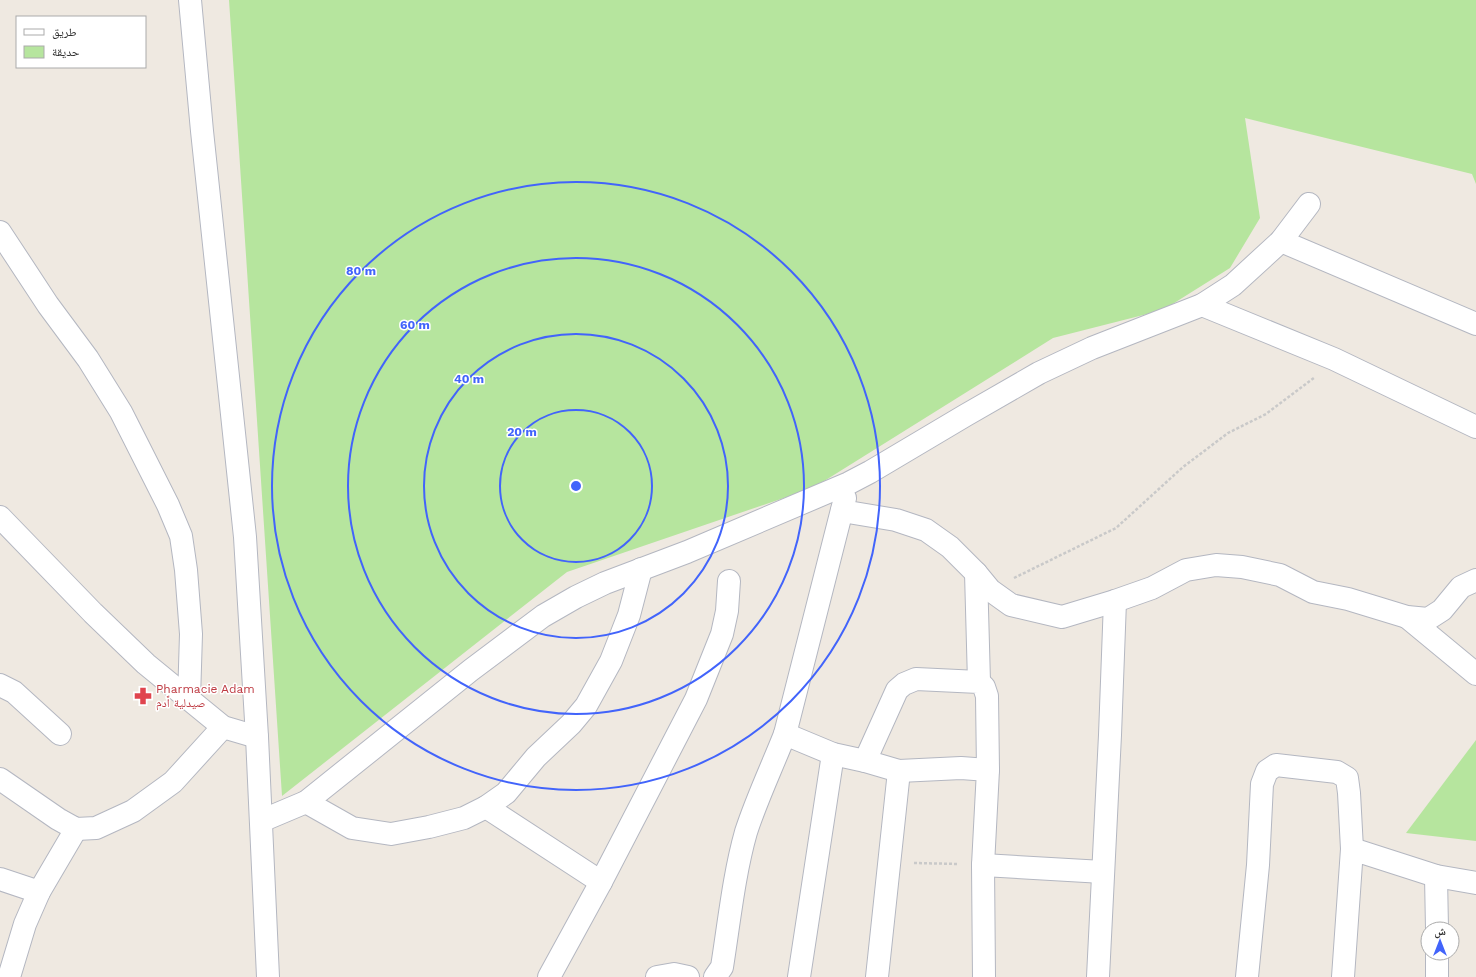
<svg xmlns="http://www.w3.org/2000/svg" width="1476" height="977" viewBox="0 0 1476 977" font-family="'Work Sans','Noto Naskh Arabic',sans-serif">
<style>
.green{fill:#b6e59e}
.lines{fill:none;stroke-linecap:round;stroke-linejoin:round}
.minor-casing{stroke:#b4b7c1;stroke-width:24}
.path{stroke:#c9c9c9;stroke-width:2.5;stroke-dasharray:3 2;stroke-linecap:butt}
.minor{stroke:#fff;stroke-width:22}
.ring{fill:none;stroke:#4264fb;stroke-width:2}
.labels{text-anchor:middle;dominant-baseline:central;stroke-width:3;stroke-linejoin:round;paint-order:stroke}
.health-label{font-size:12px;fill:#be3a42;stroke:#fff;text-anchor:start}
.centre{fill:#4264fb;stroke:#fff;stroke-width:2}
.ring-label{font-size:12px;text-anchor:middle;font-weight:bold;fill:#4264fb;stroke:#fff;stroke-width:3;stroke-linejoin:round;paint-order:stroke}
</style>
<rect width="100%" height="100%" fill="#efe9e1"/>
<g class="green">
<path d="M 229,0 L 1476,0 L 1476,184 L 1472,174 L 1245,118 L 1260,218 L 1230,268 L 1163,310 L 1053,338 L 813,488 L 567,572 L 282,796 Z"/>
<path d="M 1476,740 L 1476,841 L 1406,833 Z"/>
</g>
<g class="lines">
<g class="minor-casing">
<g id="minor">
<path d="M 190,0 L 202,131 L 245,537 L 257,737 L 268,977"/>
<path d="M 0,232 L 48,305 L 88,359 L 121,412 L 168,505 L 181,536 L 186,570 L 191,634 L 189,699"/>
<path d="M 1281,241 L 1476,324"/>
<path d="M 1202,305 L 1334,359 L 1476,427"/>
<path d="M 845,498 L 785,734 L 833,754 L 865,761 L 899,771 L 961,768 L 988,770 L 983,865 L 984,977"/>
<path d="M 842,511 L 896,520 L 926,530 L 950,547 L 976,573 L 990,590 L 1011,605 L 1062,617 L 1115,601 L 1152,588 L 1186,570 L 1216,565 L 1242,567 L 1280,575 L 1313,592 L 1348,599 L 1407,617 L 1428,619 L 1442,610 L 1461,587 L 1476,580"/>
<path d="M 0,517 L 93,613 L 146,664 L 223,727 L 257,737"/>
<path d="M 976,573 L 979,682"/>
<path d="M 1407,617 L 1476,674"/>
<path d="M 0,685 L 14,692 L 60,734"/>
<path d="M 865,761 L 897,690 L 904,684 L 916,679 L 979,682 L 984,687 L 987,696 L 988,770"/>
<path d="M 0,779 L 58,819 L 76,829 L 96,828 L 133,811 L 173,782 L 223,727"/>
<path d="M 306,802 L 352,828 L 391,834 L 429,827 L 464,818 L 486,807 L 506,793 L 536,757 L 571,724 L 586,706 L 611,661 L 629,615 L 641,569"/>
<path d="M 486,807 L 601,882"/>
<path d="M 261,821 L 306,802 L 471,670 L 543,616 L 576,597 L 605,583 L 687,552 L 849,483 L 870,472 L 966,415 L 1039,373 L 1092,348 L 1202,305 L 1233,285 L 1281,241 L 1309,204"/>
<path d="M 983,865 L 1103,872"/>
<path d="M 1436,876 L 1437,929"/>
<path d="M 0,879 L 39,892"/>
<path d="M 9,977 L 25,924 L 39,892 L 76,829"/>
<path d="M 549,977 L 601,882 L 696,699 L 722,634 L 727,611 L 729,581"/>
<path d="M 657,977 L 674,974 L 688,977"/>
<path d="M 715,977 L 722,967 C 729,923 734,874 746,832 C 757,798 772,767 785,734"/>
<path d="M 799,977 L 833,754"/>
<path d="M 877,977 L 899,771"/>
<path d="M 1098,977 L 1110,735 L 1115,601"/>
<path d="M 1247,977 L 1258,865 L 1262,784 L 1267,771 L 1276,765 L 1337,772 L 1347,778 L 1349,793 L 1352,849"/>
<path d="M 1343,977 L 1352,849 L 1436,876 L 1476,883"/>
<path d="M 1437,977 L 1437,953"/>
</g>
</g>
<g class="path">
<path d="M 1014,578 L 1116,528 L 1183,467 L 1228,433 L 1266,414 L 1315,377"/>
<path d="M 914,863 L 959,864"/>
</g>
<use href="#minor" class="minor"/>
</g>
<g class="ring">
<circle cx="576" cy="486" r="76"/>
<circle cx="576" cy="486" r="152"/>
<circle cx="576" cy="486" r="228"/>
<circle cx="576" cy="486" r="304"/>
</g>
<defs>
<g id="pharmacy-bare" transform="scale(1.38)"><path d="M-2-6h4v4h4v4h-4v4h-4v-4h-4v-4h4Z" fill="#e0444e" stroke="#fff" stroke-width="2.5" paint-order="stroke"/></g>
</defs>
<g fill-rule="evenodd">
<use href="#pharmacy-bare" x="143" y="696"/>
</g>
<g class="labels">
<g class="health-label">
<text x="156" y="689">Pharmacie Adam<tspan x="156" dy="14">صيدلية اًدم</tspan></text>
</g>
</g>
<circle cx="576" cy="486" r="6" class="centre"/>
<g class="ring-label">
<text x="361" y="275">80 m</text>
<text x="415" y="329">60 m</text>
<text x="469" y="383">40 m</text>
<text x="522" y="436">20 m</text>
</g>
<rect x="16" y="16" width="130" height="52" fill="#ffffff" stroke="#ababab"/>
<rect x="24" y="29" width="20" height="6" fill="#ffffff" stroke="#ababab"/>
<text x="52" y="36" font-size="12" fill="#2e2e2e">طريق</text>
<rect x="24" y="46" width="20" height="12" fill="#b6e59e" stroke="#ababab"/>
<text x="52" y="56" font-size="12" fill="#2e2e2e">حديقة</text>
<g transform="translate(1440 941)"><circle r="19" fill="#ffffff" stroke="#ababab"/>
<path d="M0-3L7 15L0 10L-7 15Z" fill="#4264fb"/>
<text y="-6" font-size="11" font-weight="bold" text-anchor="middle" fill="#2e2e2e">ش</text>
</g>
</svg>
